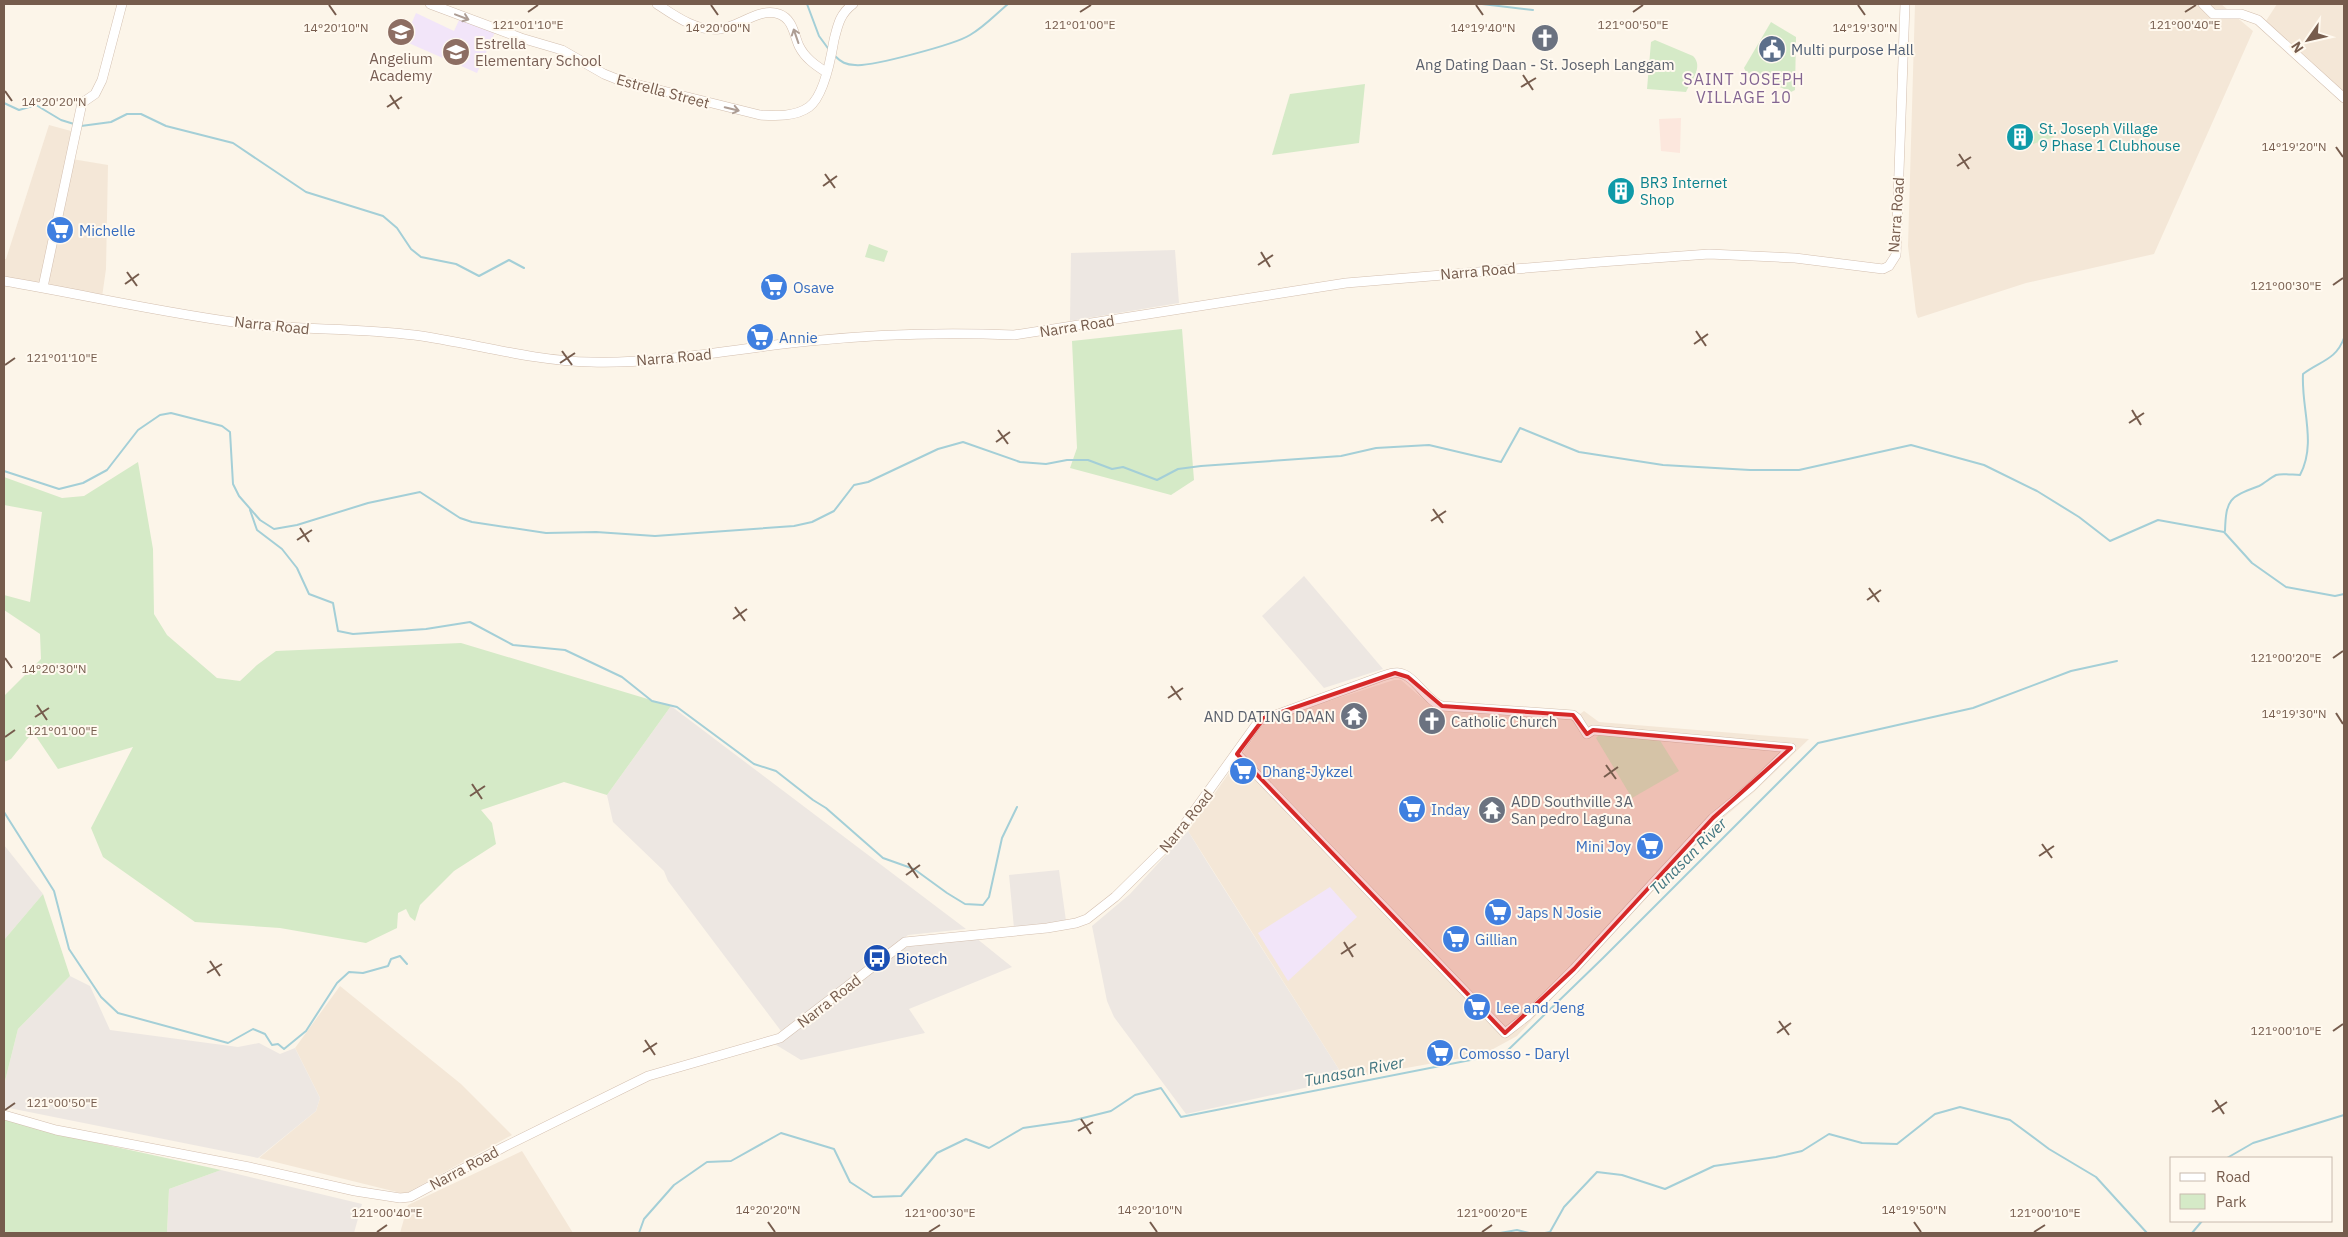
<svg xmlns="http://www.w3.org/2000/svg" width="2348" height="1237" viewBox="0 0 2348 1237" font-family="'IBM Plex Sans',sans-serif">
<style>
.residential{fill:#f4e7d7}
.commercial{fill:#fce7dd}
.industrial{fill:#ede7e2}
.education{fill:#f2e5f9}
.green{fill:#d5eac7}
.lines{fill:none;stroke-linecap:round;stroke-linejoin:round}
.stream{stroke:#a4cfd7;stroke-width:2}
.secondary-casing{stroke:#d3bfaf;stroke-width:10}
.secondary{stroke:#fff;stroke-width:9}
.oneway{stroke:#ad9d94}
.marked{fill:#d62828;fill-opacity:0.2;stroke:#d62828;stroke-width:4;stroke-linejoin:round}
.ticks{fill:none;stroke:#765c4d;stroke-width:2}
.labels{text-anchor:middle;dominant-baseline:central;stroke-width:4;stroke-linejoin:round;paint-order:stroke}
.education-label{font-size:15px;fill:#785e54;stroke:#fff9ef;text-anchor:start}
.service-label{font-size:15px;fill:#4e5e75;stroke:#fff9ef;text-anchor:start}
.worship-label{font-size:15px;fill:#5b616d;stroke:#fff9ef;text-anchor:start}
.street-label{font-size:15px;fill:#765c4d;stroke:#fff9ef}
.culture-label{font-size:15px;fill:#0d838f;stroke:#fff9ef;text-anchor:start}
.shop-label{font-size:15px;fill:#366cbe;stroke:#fff9ef;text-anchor:start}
.transit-label{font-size:15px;fill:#164399;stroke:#fff9ef;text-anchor:start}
.neighbourhood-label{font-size:16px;letter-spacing:1px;fill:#836592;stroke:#fff9ef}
.water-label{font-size:16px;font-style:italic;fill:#437782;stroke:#fff9ef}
.ticks-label{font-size:12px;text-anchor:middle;fill:#765c4d;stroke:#fff9ef;stroke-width:4;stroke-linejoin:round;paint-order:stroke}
</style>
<rect width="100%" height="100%" fill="#fcf5e9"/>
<g class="residential">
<path d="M 1915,4 L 2221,4 L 2253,31 L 2154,254 L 2026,283 L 1918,318 L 1916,313 L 1908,246 Z"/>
<path d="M 2277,4 L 2344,4 L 2344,104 L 2262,27 Z"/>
<path d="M 49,125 L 71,131 L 66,158 L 108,165 L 106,269 L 102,297 L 4,278 L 4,259 L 6,259 Z"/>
<path d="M 1394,680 L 1401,680 L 1431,706 L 1439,709 L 1562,716 L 1572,720 L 1584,711 L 1599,722 L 1809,739 L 1754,792 L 1716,824 L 1517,1036 L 1484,1054 L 1345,1079 L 1188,831 L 1265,722 Z"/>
<path d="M 340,986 L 461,1084 L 512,1135 L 405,1194 L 259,1158 L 316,1111 L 320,1098 L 295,1048 Z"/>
<path d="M 522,1151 L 573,1233 L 400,1233 L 408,1205 Z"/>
</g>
<path class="commercial" d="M 1681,118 L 1680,153 L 1661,151 L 1659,119 Z"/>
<g class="industrial">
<path d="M 1175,250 L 1179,303 L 1070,321 L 1071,253 Z"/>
<path d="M 1304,576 L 1383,669 L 1324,688 L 1262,616 Z"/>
<path d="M 671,706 L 966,929 L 908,935 L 781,1031 L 668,881 L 664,871 L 613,822 L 607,795 Z"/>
<path d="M 1188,831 L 1209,865 L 1345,1079 L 1186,1114 L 1114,1017 L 1107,1001 L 1092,926 L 1130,894 Z"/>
<path d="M 4,845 L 43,894 L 4,940 Z"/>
<path d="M 1059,870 L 1066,921 L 1014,928 L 1009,875 Z"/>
<path d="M 976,938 L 1012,967 L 909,1009 L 925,1033 L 801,1060 L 773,1043 L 897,951 L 916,944 Z"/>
<path d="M 70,976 L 90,986 L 110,1030 L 238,1047 L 259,1043 L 280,1054 L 295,1048 L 320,1098 L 316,1111 L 258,1158 L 4,1107 L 4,1085 L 18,1029 Z"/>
<path d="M 221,1170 L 362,1204 L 354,1233 L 167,1233 L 169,1189 Z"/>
</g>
<g class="education">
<path d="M 416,13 L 454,31 L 460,18 L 495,32 L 477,73 L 404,41 Z"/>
<path d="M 1330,887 L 1357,917 L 1288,981 L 1258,933 Z"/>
</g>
<g class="green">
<path d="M 1771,22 L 1796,37 L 1795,90 L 1791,92 L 1746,72 L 1744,68 Z"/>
<path d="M 1655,40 L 1693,56 C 1704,67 1691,81 1686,92 L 1647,89 L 1651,42 Z"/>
<path d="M 1365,84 L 1359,143 L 1272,155 L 1290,94 Z"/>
<path d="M 2051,127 L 2054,137 L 2033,144 L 2029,133 Z"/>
<path d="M 869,244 L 888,251 L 884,262 L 865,257 Z"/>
<path d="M 1182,329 L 1194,480 L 1171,495 L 1070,468 L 1077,448 L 1072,341 Z"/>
<path d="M 138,462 L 153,549 L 154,614 L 167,635 L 217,678 L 240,681 L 257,665 L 276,651 L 461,643 L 671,706 L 607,795 L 564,782 L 481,810 L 492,823 L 496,844 L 454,871 L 420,905 L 415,921 L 410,917 L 406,909 L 398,913 L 397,928 L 366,943 L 280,928 L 195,922 L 103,857 L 91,828 L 133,747 L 58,769 L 33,732 L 11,759 L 4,762 L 4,696 L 41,659 L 40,634 L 4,610 L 4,595 L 30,602 L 42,512 L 4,505 L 4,477 L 62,498 L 84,496 Z"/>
<path d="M 1599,735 L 1659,739 L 1679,771 L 1632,798 L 1596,738 Z"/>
<path d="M 43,894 L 70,976 L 18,1029 L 4,1085 L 4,940 Z"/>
<path d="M 4,1119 L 75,1138 L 221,1170 L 169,1189 L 167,1233 L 4,1233 Z"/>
</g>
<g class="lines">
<g class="stream">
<path d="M 807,4 L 819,36 L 830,51"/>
<path d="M 1482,4 L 1533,10"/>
<path d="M 835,56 C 841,62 846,65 855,65 C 871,67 956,44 970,35 C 984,27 996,14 1008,4"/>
<path d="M 4,103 L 19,110 L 36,105 L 61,120 L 74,124"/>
<path d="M 81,126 L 111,122 L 127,114 L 141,114 L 166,126 L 233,143 L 306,192 L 383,216 L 397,228 L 411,249 L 421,257 L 456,264 L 479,276 L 509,260 L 524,268"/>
<path d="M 4,471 L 59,489 L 83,483 L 107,470 L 138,430 L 160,415 L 171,413 L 222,426 L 230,432 L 233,484 L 239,496 L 260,520 L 274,529 L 297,525 L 368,503 L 420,492 L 460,518 L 472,522 L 546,533 L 596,532 L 655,536 L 794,526 L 812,522 L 834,511 L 854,485 L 868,482 L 938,449 L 963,442 L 1020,462 L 1046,464 L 1067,460 L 1088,460 L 1112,469 L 1123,467 L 1157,480 L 1178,469 L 1201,466 L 1341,456 L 1376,448 L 1429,445 L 1501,462 L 1520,428 L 1579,452 L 1663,465 L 1750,470 L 1799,470 L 1911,445 L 1984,465 L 2037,491 L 2079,517 L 2110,541 L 2158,520 L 2224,532 L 2252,563 L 2286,587 L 2335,596 L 2344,594"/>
<path d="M 250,510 L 257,530 L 282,549 L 297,568 L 309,594 L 333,603 L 338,631 L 353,634 L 426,629 L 470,622 L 513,645 L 565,650 L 622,677 L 652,701 L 677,707 L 754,764 L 776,771 L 813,800 L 826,808 L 883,858 L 914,869 L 947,893 L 965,904 L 983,905 L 989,897 L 1002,838 L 1017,807"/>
<path d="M 2225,531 C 2226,498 2230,497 2259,486 C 2265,483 2270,478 2276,475 C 2282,473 2293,475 2300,475 C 2317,443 2301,408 2303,374 C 2320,361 2336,360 2344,338"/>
<path d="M 4,812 L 54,891 L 69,949 L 101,997 L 118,1013 L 228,1043 L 253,1029 L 265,1034 L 272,1045 L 278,1044 L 284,1049 L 306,1031 L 337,983 L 349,972 L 363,973 L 388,966 L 391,959 L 400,956 L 407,964"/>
<path d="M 2227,1158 L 2253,1143 L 2344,1115"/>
<path d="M 639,1233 L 644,1219 L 674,1185 L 707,1162 L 731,1161 L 781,1133 L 834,1149 L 850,1182 L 873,1197 L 901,1196 L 937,1153 L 966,1139 L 989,1148 L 1023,1128 L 1071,1121 L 1111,1111 L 1135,1095 L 1161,1088 L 1181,1117 L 1496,1055 L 1507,1051 L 1603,958 L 1818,743 L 1973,708 L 2071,671 L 2117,661"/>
<path d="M 1500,1233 L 1517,1230 L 1529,1233"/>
<path d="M 1545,1233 L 1550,1232 L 1564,1207 L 1597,1172 L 1622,1175 L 1665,1189 L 1714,1166 L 1776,1157 L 1802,1151 L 1829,1134 L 1862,1143 L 1897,1144 L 1935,1114 L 1960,1107 L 2010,1120 L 2049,1149 L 2096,1177 L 2147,1233"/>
<path d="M 2192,1233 L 2202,1221"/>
</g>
<g class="secondary-casing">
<g id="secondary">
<path d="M 430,4 L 521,38 L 562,50 L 604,74 L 619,80 L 760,115 C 775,116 795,117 809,107 C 824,96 831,58 834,40 C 838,24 840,14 853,4"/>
<path d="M 657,4 C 675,16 697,32 720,29 C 739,27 759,7 779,14 C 793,19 794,35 799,46 C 805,58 815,65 826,72"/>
<path d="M 2203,4 L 2213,14 L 2241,14 L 2258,20 L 2344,98"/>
<path d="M 4,281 C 87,295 171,315 256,325 C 308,330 362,328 414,335 C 473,343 532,361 591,362 C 665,364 737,348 810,341 C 878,334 946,332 1014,335 L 1346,283 L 1600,262 L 1709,254 L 1795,258 L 1883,269 L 1889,266 L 1896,255 L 1905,4"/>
<path d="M 43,287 L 82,103 L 95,94 L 102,80 L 122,4"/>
<path d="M 1237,754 L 1505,1033 L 1527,1016 L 1574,969 L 1713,818 L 1751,787 L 1791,748"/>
<path d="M 4,1115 L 56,1130 L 249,1167 L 355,1191 L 400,1198 L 410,1197 L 504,1147 L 648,1076 L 780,1038 L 905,942 L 1047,928 L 1076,923 L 1087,919 L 1115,897 L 1174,839 L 1259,721 L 1380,677 C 1386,675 1393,672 1399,673 C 1415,675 1426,701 1442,706 L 1573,715 L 1577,718 L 1587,734 L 1593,730 L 1791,748"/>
</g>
</g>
<use href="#secondary" class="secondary"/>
</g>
<defs><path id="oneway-shaft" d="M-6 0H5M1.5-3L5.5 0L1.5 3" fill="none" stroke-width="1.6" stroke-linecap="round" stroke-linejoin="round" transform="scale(1.25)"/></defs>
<g class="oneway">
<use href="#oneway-shaft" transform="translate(462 17) rotate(21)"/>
<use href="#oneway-shaft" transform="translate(796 36) rotate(-109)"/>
<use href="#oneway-shaft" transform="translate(732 109) rotate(14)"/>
</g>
<path class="marked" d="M 1395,673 L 1408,677 L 1442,706 L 1573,715 L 1587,734 L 1593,730 L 1791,748 L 1713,818 L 1574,969 L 1505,1033 L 1237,754 L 1264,718 Z"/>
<path class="ticks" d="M 329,5 L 336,15M 711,5 L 718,15M 1476,5 L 1483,15M 1858,5 L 1865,15M 528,12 L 538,5M 1080,12 L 1091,5M 1633,12 L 1643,5M 2185,12 L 2196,5M 1523,75 L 1533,90M 1521,87 L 1536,78M 5,91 L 12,101M 390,95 L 399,109M 387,107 L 402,97M 2336,147 L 2343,157M 1959,154 L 1969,169M 1957,166 L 1971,157M 825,174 L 835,188M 823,186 L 837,176M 1261,252 L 1270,267M 1258,265 L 1273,255M 127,272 L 137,286M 125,284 L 139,274M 2333,285 L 2343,278M 1696,331 L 1706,346M 1694,344 L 1708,334M 562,351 L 572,365M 560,363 L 575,353M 5,365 L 15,358M 2132,410 L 2141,425M 2129,423 L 2144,413M 998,430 L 1008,444M 996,442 L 1010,432M 1433,509 L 1443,523M 1431,521 L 1446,511M 300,528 L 309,542M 297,540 L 312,530M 1869,588 L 1879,602M 1867,600 L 1881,590M 735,607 L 745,621M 733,619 L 747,609M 5,658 L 12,668M 2333,658 L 2343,651M 1171,686 L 1181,700M 1168,698 L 1183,688M 37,705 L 47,720M 2336,713 L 2343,724M 35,717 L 49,708M 5,737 L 15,730M 1606,765 L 1616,779M 1604,777 L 1618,767M 472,784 L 482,799M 470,796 L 485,786M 2042,844 L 2052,858M 2039,856 L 2054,846M 908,863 L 918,878M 906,875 L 920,865M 1344,942 L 1353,957M 1341,954 L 1356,944M 210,961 L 220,976M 207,973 L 222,964M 1779,1021 L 1789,1035M 2333,1031 L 2343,1024M 1777,1033 L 1791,1023M 645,1040 L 655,1055M 643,1052 L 657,1043M 2215,1100 L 2224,1114M 5,1110 L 15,1103M 2212,1112 L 2227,1102M 1081,1119 L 1091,1134M 1078,1131 L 1093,1122M 768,1222 L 775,1232M 1150,1222 L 1157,1232M 1914,1222 L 1921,1232M 377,1232 L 387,1225M 929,1232 L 940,1225M 1482,1232 L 1492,1225M 2034,1232 L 2045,1225"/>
<defs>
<g id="school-disc" transform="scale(1.4375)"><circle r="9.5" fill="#8d6e63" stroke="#fff9ef"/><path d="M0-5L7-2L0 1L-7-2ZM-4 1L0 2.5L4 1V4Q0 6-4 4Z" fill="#fff"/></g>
<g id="church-disc" transform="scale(1.4375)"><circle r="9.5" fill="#6b7280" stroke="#fff9ef"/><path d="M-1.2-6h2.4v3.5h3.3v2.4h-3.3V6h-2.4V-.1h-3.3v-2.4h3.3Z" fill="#fff"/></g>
<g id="civic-disc" transform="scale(1.4375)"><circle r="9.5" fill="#5c6f8a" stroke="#fff9ef"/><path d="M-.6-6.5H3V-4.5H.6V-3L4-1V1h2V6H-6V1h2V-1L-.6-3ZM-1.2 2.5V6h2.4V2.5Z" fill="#fff"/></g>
<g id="building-disc" transform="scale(1.4375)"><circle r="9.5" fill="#0f9aa8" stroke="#fff9ef"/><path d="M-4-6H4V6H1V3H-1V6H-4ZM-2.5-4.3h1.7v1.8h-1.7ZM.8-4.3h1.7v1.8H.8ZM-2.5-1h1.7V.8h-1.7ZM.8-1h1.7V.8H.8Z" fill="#fff"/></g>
<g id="supermarket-disc" transform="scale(1.4375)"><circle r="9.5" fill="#3f7fe0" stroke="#fff9ef"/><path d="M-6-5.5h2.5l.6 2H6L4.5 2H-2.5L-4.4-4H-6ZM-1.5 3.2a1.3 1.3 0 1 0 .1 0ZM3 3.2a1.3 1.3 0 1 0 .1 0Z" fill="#fff"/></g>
<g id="temple-disc" transform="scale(1.4375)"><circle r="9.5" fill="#6b7280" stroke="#fff9ef"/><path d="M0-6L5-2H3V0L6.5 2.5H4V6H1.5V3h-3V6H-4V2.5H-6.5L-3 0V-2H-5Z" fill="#fff"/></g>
<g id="bus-disc" transform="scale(1.4375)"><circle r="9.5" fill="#1a4fb4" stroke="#fff9ef"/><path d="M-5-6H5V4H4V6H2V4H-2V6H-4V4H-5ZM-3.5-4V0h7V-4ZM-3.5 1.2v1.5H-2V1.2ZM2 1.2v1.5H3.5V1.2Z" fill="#fff"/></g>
</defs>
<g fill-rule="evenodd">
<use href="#school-disc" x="401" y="32"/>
<use href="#church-disc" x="1545" y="38"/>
<use href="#civic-disc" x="1772" y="49"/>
<use href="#school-disc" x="456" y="52"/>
<use href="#building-disc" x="2020" y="137"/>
<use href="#building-disc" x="1621" y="191"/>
<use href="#supermarket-disc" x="60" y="230"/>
<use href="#supermarket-disc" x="774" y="287"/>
<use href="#supermarket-disc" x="760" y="337"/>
<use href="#temple-disc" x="1354" y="716"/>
<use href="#church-disc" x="1432" y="721"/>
<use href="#supermarket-disc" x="1243" y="771"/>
<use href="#supermarket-disc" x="1412" y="809"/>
<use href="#temple-disc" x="1492" y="810"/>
<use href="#supermarket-disc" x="1650" y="846"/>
<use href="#supermarket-disc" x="1498" y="912"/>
<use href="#supermarket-disc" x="1456" y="939"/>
<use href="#bus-disc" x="877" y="958"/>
<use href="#supermarket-disc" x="1477" y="1007"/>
<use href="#supermarket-disc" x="1440" y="1053"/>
</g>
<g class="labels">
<g class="education-label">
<text x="475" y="43">Estrella<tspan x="475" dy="17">Elementary School</tspan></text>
<text x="401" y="58" text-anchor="middle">Angelium<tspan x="401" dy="17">Academy</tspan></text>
</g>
<g class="service-label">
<text x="1791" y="49">Multi purpose Hall</text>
</g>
<g class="worship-label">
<text x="1545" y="64" text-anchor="middle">Ang Dating Daan - St. Joseph Langgam</text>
<text x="1335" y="716" text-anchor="end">AND DATING DAAN</text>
<text x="1451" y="721">Catholic Church</text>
<text x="1511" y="801">ADD Southville 3A<tspan x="1511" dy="17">San pedro Laguna</tspan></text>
</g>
<g class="street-label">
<text transform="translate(663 91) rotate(15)">Estrella Street</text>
<text transform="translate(1896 215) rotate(-86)">Narra Road</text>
<text transform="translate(1478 271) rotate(-5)">Narra Road</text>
<text transform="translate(272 325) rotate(6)">Narra Road</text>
<text transform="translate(1077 326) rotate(-9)">Narra Road</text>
<text transform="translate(674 357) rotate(-5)">Narra Road</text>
<text transform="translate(1186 821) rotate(-51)">Narra Road</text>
<text transform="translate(829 1001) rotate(-38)">Narra Road</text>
<text transform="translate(464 1168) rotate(-28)">Narra Road</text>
</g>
<g class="culture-label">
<text x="2039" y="128">St. Joseph Village<tspan x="2039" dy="17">9 Phase 1 Clubhouse</tspan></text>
<text x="1640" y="182">BR3 Internet<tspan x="1640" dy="17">Shop</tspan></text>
</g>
<g class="shop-label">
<text x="79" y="230">Michelle</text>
<text x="793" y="287">Osave</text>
<text x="779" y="337">Annie</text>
<text x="1262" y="771">Dhang-Jykzel</text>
<text x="1431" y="809">Inday</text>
<text x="1631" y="846" text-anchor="end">Mini Joy</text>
<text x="1517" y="912">Japs N Josie</text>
<text x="1475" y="939">Gillian</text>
<text x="1496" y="1007">Lee and Jeng</text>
<text x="1459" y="1053">Comosso - Daryl</text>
</g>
<g class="transit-label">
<text x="896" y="958">Biotech</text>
</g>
<g class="neighbourhood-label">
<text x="1744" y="79">SAINT JOSEPH<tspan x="1744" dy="18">VILLAGE 10</tspan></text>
</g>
<g class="water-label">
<text transform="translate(1688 856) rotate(-45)">Tunasan River</text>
<text transform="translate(1354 1071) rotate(-11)">Tunasan River</text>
</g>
</g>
<g class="ticks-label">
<text x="528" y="29">121°01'10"E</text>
<text x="1080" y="29">121°01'00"E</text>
<text x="1633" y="29">121°00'50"E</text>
<text x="2185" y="29">121°00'40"E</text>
<text x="336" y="32">14°20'10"N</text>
<text x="718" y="32">14°20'00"N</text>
<text x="1483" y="32">14°19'40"N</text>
<text x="1865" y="32">14°19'30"N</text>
<text x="54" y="106">14°20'20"N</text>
<text x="2294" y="151">14°19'20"N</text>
<text x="2286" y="290">121°00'30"E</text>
<text x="62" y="362">121°01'10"E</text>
<text x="2286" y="662">121°00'20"E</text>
<text x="54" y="673">14°20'30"N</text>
<text x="2294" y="718">14°19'30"N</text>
<text x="62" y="735">121°01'00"E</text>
<text x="2286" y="1035">121°00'10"E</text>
<text x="62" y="1107">121°00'50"E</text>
<text x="768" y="1214">14°20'20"N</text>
<text x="1150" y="1214">14°20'10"N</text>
<text x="1914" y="1214">14°19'50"N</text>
<text x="387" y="1217">121°00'40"E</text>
<text x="940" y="1217">121°00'30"E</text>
<text x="1492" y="1217">121°00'20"E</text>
<text x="2045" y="1217">121°00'10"E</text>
</g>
<rect width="2348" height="1237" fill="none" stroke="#765c4d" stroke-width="10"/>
<rect x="2170" y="1157" width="162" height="65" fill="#fff9ef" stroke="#c8baae"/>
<rect x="2180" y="1173" width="25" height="8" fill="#ffffff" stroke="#c8baae"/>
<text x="2216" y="1182" font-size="15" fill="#765c4d">Road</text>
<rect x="2180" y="1194" width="25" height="15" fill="#d5eac7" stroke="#c8baae"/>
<text x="2216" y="1207" font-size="15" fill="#765c4d">Park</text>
<g transform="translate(2308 40) rotate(236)" stroke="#fff9ef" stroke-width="4" paint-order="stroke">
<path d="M0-4L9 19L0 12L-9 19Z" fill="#765c4d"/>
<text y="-8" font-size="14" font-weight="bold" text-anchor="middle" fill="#765c4d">N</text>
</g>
</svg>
